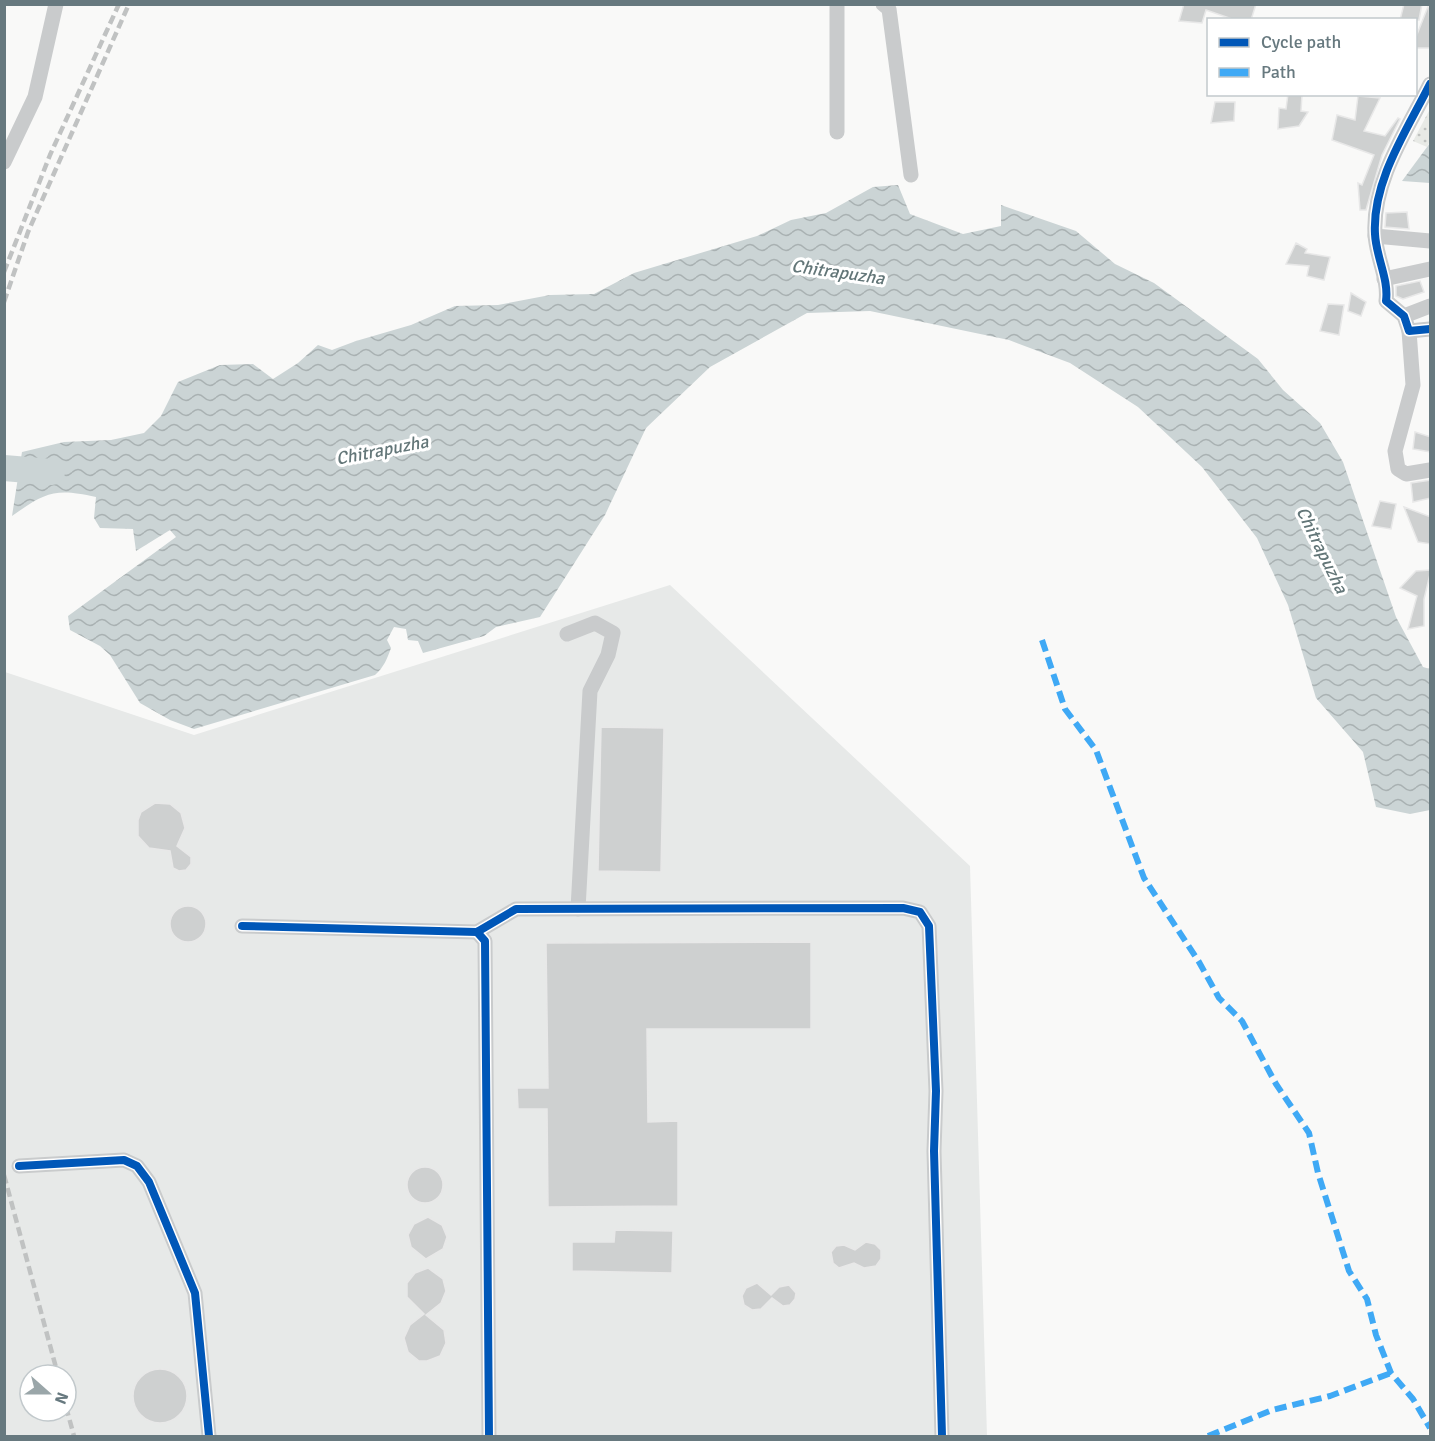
<svg xmlns="http://www.w3.org/2000/svg" width="1435" height="1441" viewBox="0 0 1435 1441" font-family="Signika,sans-serif">
<style>
.built{fill:#e7e9e8;fill-rule:evenodd}
.grass{fill:url(#grass-dots)}
.water{fill:url(#water-waves)}
.lines{fill:none;stroke-linecap:round;stroke-linejoin:round}
.river{stroke:#cbd4d5;stroke-width:26}
.building{fill:#ced0d0;stroke:#e8e8e8;stroke-width:1.5}
.street{stroke:#c9cbcc;stroke-width:15}
.rail{stroke:#c0c2c2;stroke-width:4.5;stroke-dasharray:9 4.5;stroke-linecap:butt}
.quiet{stroke:#3fa9f5;stroke-width:6;stroke-dasharray:12 6;stroke-linecap:butt}
.cycleway-casing{stroke:#fff;stroke-width:11}
.cycleway{stroke:#0057b8;stroke-width:8}
.labels{text-anchor:middle;dominant-baseline:central;stroke-width:6;stroke-linejoin:round;paint-order:stroke}
.water-label{font-size:18px;font-style:italic;fill:#637678;stroke:#fff}
</style>
<defs>
<pattern id="grass-dots" width="8" height="8" patternUnits="userSpaceOnUse" patternTransform="scale(1.5)"><rect width="8" height="8" fill="#e8eae6"/><path d="M2 2h.1M6 6h.1" fill="none" stroke="#c0c2c0" stroke-width="1.8" stroke-linecap="round"/></pattern>
<pattern id="water-waves" width="16" height="10" patternUnits="userSpaceOnUse" patternTransform="scale(1.5)"><rect width="16" height="10" fill="#cbd4d5"/><path d="M0 5q4-4 8 0t8 0" fill="none" stroke="#a9b1b2"/></pattern>
</defs>
<rect width="100%" height="100%" fill="#f9f9f8"/>
<path class="built" d="M 670,585 L 970,866 L 987,1436 L 5,1436 L 5,672 L 194,735 ZM 30,1375 L 66,1375 L 66,1411 L 30,1411 Z"/>
<path class="grass" d="M 1430,109 L 1430,141 L 1427,147 L 1413,141 Z"/>
<g class="water">
<path d="M 1430,143 L 1430,183 L 1402,181 Z"/>
<path d="M 898,185 L 910,214 L 963,234 L 1001,226 L 1001,205 L 1076,231 L 1115,264 L 1154,283 L 1258,359 L 1283,390 L 1320,423 L 1343,462 L 1396,617 L 1423,667 L 1430,669 L 1430,810 L 1410,814 L 1376,807 L 1363,752 L 1316,698 L 1288,605 L 1257,538 L 1202,467 L 1138,407 L 1070,363 L 1009,340 L 870,311 L 807,313 L 710,367 L 646,428 L 605,515 L 540,617 L 496,627 L 484,636 L 423,653 L 418,641 L 408,640 L 406,629 L 394,627 L 387,640 L 391,648 C 387,659 384,667 375,675 L 194,729 L 170,720 L 140,703 L 110,655 L 100,646 L 70,630 L 68,616 L 176,537 L 170,530 L 136,551 L 133,529 L 100,528 L 94,518 L 96,497 C 55,488 46,492 12,516 L 22,452 L 64,442 L 111,440 L 144,433 L 161,416 L 178,382 L 220,365 L 253,364 L 273,379 L 298,363 L 318,345 L 332,350 L 356,341 L 411,325 L 455,306 L 498,305 L 550,295 L 594,294 L 634,273 L 757,236 L 791,220 L 826,213 L 873,187 Z"/>
</g>
<g class="lines">
<path class="river" d="M 4,468 L 52,472"/>
</g>
<g class="building">
<path d="M 1184,4 L 1256,4 L 1251,20 L 1235,20 L 1206,10 L 1202,23 L 1179,21 Z"/>
<path d="M 1404,4 L 1422,4 L 1419,20 L 1400,20 Z"/>
<path d="M 1429,4 L 1431,48 L 1416,48 L 1416,37 Z"/>
<path d="M 1288,94 L 1302,94 L 1301,111 L 1308,112 L 1299,126 L 1278,129 L 1279,108 L 1286,109 Z"/>
<path d="M 1358,96 L 1380,98 L 1364,131 L 1385,136 L 1398,118 L 1400,119 L 1382,155 L 1366,210 L 1360,210 L 1358,183 L 1362,185 L 1374,155 L 1332,140 L 1337,115 L 1355,120 Z"/>
<path d="M 1215,102 L 1235,102 L 1234,121 L 1211,123 Z"/>
<path d="M 1407,212 L 1409,229 L 1385,227 L 1386,213 Z"/>
<path d="M 1296,243 L 1307,249 L 1305,253 L 1330,257 L 1324,280 L 1307,276 L 1309,266 L 1286,264 Z"/>
<path d="M 1420,281 L 1424,292 L 1403,299 L 1396,296 L 1396,286 Z"/>
<path d="M 1351,293 L 1366,302 L 1361,316 L 1348,311 Z"/>
<path d="M 1328,304 L 1344,305 L 1339,335 L 1320,331 Z"/>
<path d="M 1415,432 L 1431,437 L 1431,452 L 1413,449 Z"/>
<path d="M 1431,480 L 1431,498 L 1413,502 L 1411,483 Z"/>
<path d="M 1380,501 L 1396,504 L 1391,529 L 1372,526 Z"/>
<path d="M 1404,507 L 1431,517 L 1431,544 L 1418,542 Z"/>
<path d="M 1431,570 L 1424,599 L 1424,626 L 1408,629 L 1417,596 L 1400,588 L 1416,571 Z"/>
<path d="M 601,727 L 664,728 L 661,872 L 598,871 Z"/>
<path d="M 155,803 L 170,804 L 181,813 L 185,828 L 177,846 L 191,857 L 191,864 L 186,870 L 179,871 L 173,868 L 170,851 L 149,848 L 138,836 L 138,820 L 141,812 Z"/>
<circle cx="188" cy="924" r="18"/>
<path d="M 811,942 L 811,1029 L 647,1029 L 648,1122 L 678,1121 L 678,1206 L 548,1207 L 547,1109 L 518,1109 L 517,1088 L 548,1088 L 546,943 Z"/>
<circle cx="425" cy="1185" r="18"/>
<path d="M 428,1217 L 442,1225 L 447,1237 L 443,1249 L 426,1259 L 411,1247 L 408,1235 L 414,1224 Z"/>
<path d="M 615,1230 L 673,1231 L 672,1273 L 572,1271 L 572,1242 L 614,1242 Z"/>
<path d="M 866,1242 L 875,1244 L 881,1250 L 881,1259 L 876,1266 L 864,1268 L 854,1263 L 839,1268 L 833,1263 L 831,1252 L 836,1246 L 844,1245 L 855,1250 Z"/>
<path d="M 428,1268 L 443,1279 L 446,1291 L 441,1303 L 426,1315 L 444,1330 L 446,1343 L 440,1356 L 427,1361 L 419,1361 L 408,1352 L 404,1338 L 410,1325 L 424,1314 L 407,1297 L 407,1283 L 415,1273 Z"/>
<path d="M 757,1283 L 771,1295 L 779,1287 L 789,1285 L 796,1293 L 795,1299 L 790,1305 L 783,1306 L 772,1298 L 761,1309 L 752,1310 L 744,1305 L 742,1296 L 746,1288 Z"/>
<circle cx="160" cy="1396" r="27"/>
</g>
<g class="lines">
<g class="street">
<path d="M 883,4 L 889,9 L 911,175"/>
<path d="M 1430,84 C 1407,130 1372,181 1375,234 C 1376,257 1389,279 1386,301 L 1404,316 L 1409,331 L 1430,329"/>
<path d="M 837,132 L 837,4"/>
<path d="M 4,162 L 35,97 L 56,4"/>
<path d="M 1375,236 L 1430,241"/>
<path d="M 1384,279 L 1430,269"/>
<path d="M 1404,316 L 1430,306"/>
<path d="M 1409,331 L 1413,385 L 1395,451 L 1398,469 L 1406,474 L 1430,470"/>
<path d="M 567,634 L 595,623 L 613,633 L 608,655 L 590,691 L 578,909"/>
<path d="M 242,926 L 477,932 L 516,909 L 903,908 L 920,912 L 929,926 L 936,1091 L 934,1151 L 942,1436"/>
<path d="M 477,932 L 485,941 L 489,1436"/>
<path d="M 19,1166 L 124,1160 L 137,1166 L 149,1182 L 195,1293 L 209,1436"/>
</g>
<g class="rail">
<path d="M 4,272 L 50,155 L 119,4"/>
<path d="M 4,302 L 28,232 L 129,4"/>
<path d="M 4,1175 L 58,1375"/>
<path d="M 66,1407 L 74,1436"/>
</g>
<g class="quiet">
<path d="M 1042,640 L 1065,709 L 1096,750 L 1144,878 L 1199,962 L 1219,998 L 1242,1021 L 1276,1084 L 1309,1133 L 1318,1173 L 1349,1271 L 1367,1299 L 1376,1335 L 1391,1373 L 1413,1399 L 1430,1428"/>
<path d="M 1208,1436 L 1272,1410 L 1330,1396 L 1391,1373"/>
</g>
<g class="cycleway-casing">
<g id="cycleway">
<path d="M 1430,84 C 1407,130 1372,181 1375,234 C 1376,257 1389,279 1386,301 L 1404,316 L 1409,331 L 1430,329"/>
<path d="M 242,926 L 477,932 L 516,909 L 903,908 L 920,912 L 929,926 L 936,1091 L 934,1151 L 942,1436"/>
<path d="M 477,932 L 485,941 L 489,1436"/>
<path d="M 19,1166 L 124,1160 L 137,1166 L 149,1182 L 195,1293 L 209,1436"/>
</g>
</g>
<use href="#cycleway" class="cycleway"/>
</g>
<g class="labels">
<g class="water-label">
<text transform="translate(838 272) rotate(8)">Chitrapuzha</text>
<text transform="translate(382 450) rotate(-11)">Chitrapuzha</text>
<text transform="translate(1322 550) rotate(64)">Chitrapuzha</text>
</g>
</g>
<rect width="1435" height="1441" fill="none" stroke="#67797f" stroke-width="12"/>
<rect x="1207" y="18" width="210" height="78" fill="#ffffff" stroke="#c2c9cc" stroke-width="1.5"/>
<rect x="1219" y="38" width="30" height="9" fill="#0057b8" stroke="#c2c9cc" stroke-width="1.5"/>
<text x="1261" y="48" font-size="18" fill="#67797f">Cycle path</text>
<rect x="1219" y="68" width="30" height="9" fill="#3fa9f5" stroke="#c2c9cc" stroke-width="1.5"/>
<text x="1261" y="78" font-size="18" fill="#67797f">Path</text>
<g transform="translate(48 1393) rotate(111)"><circle r="28" fill="#ffffff" stroke="#c2c9cc" stroke-width="1.5"/>
<path d="M0-4.5L10 22L0 15L-10 22Z" fill="#9aa6a9"/>
<text y="-9" font-size="16" font-weight="bold" text-anchor="middle" fill="#67797f">N</text>
</g>
</svg>
